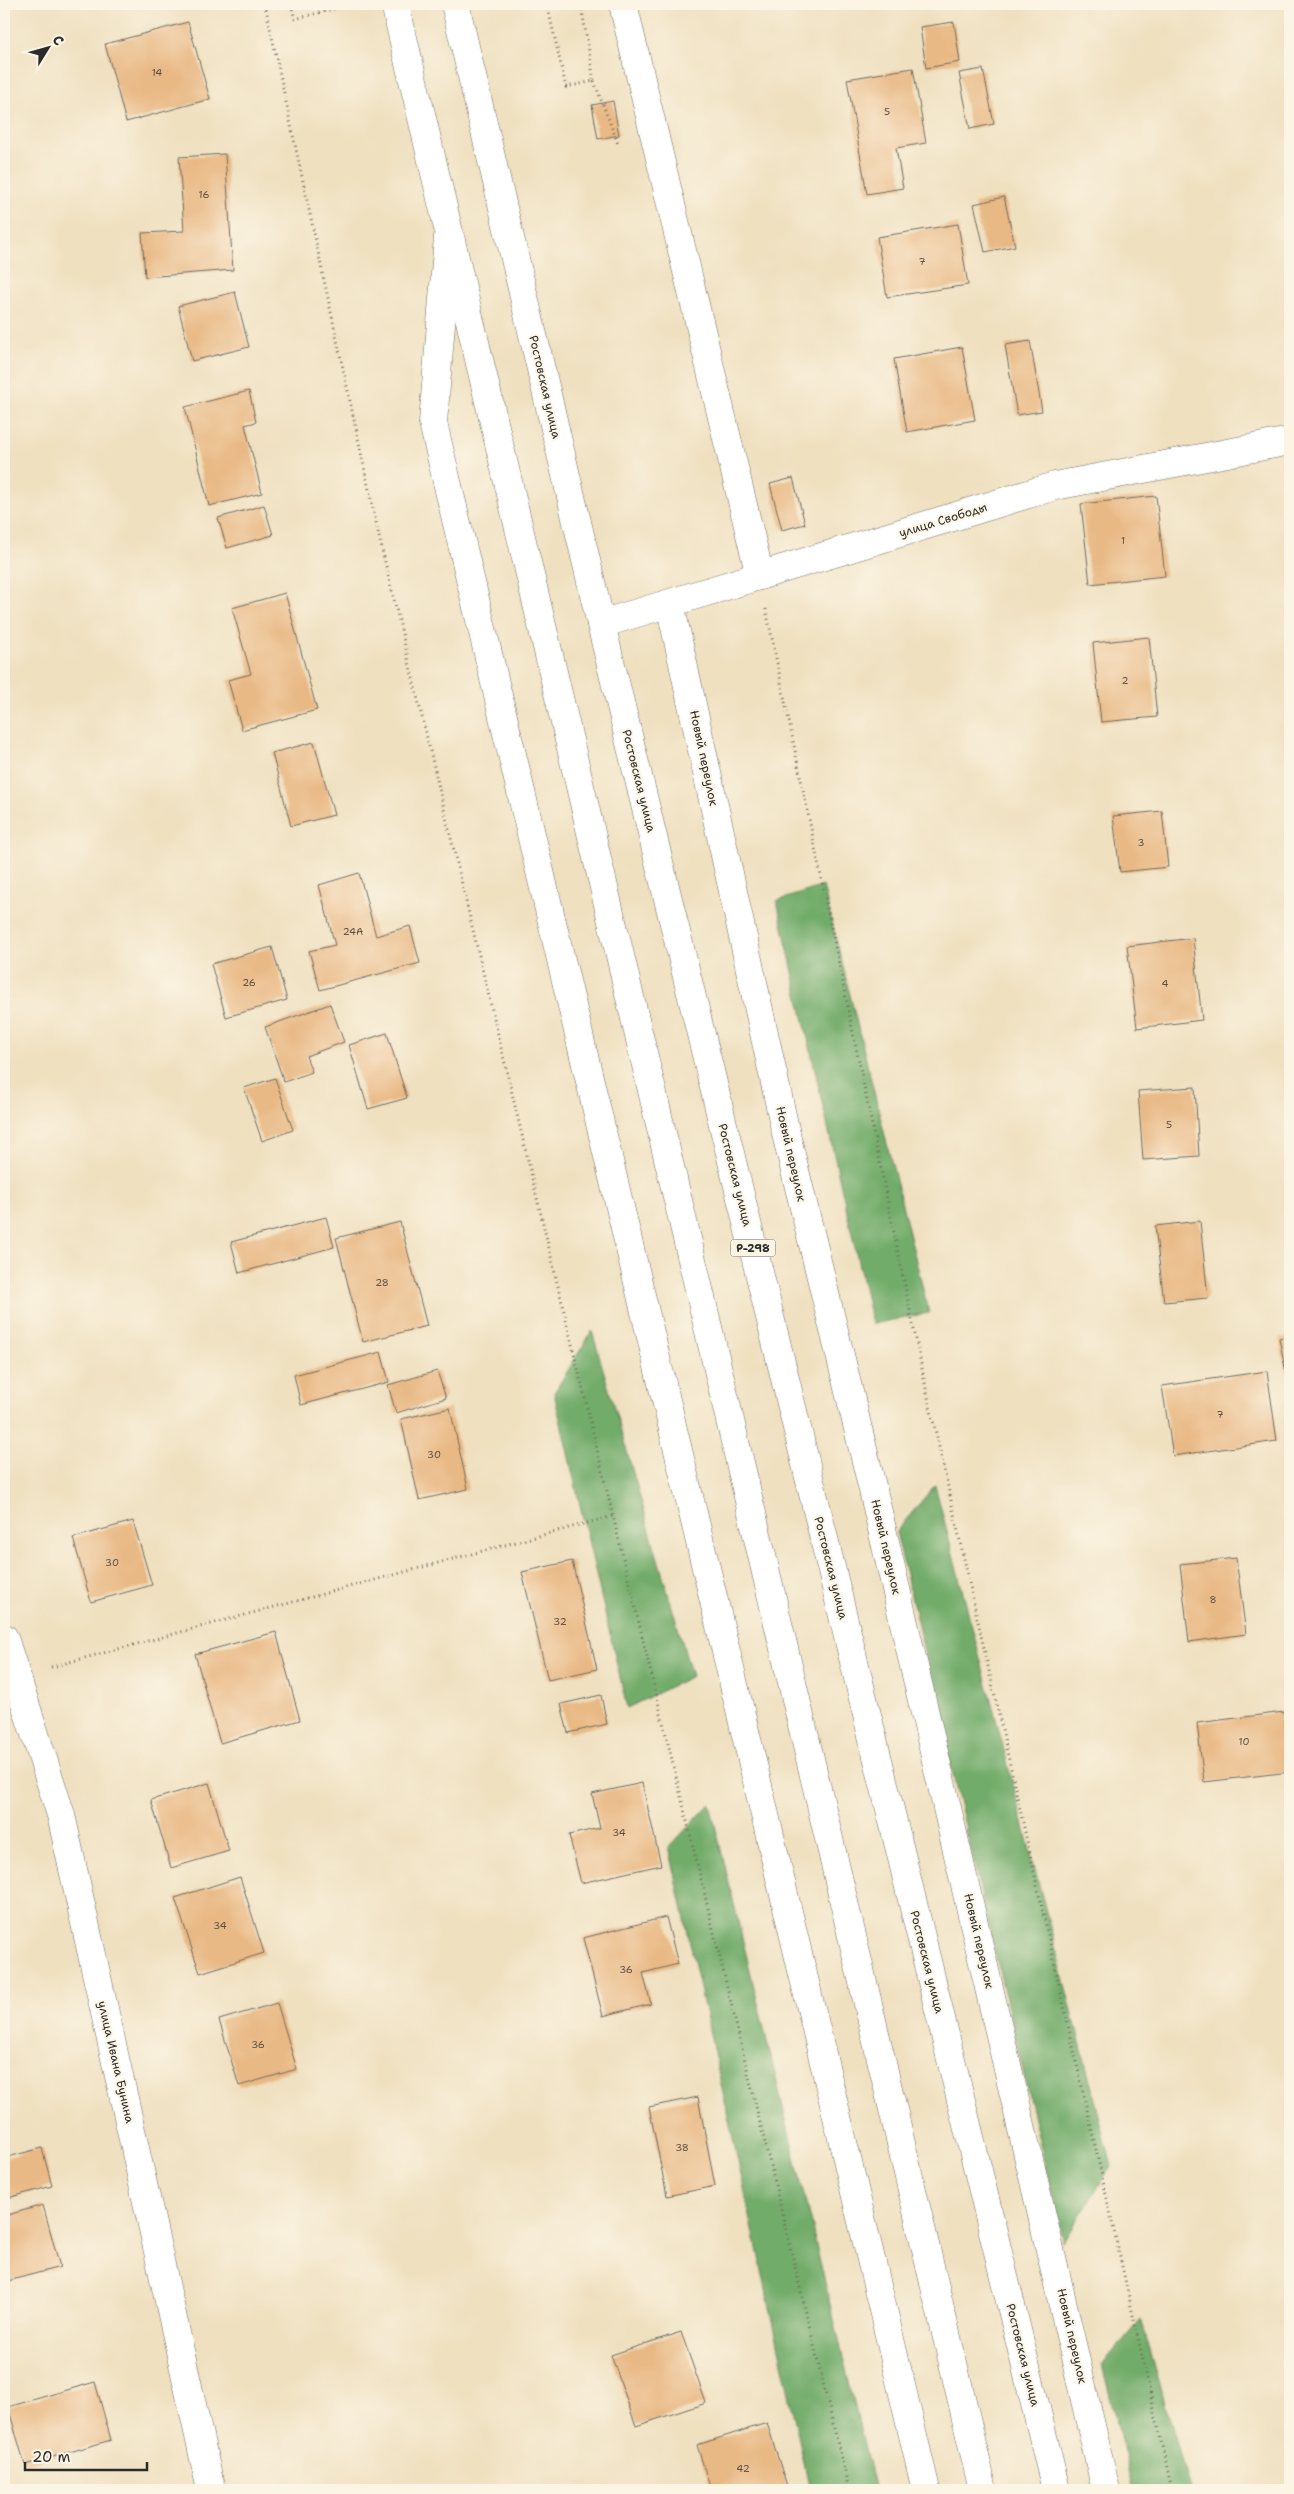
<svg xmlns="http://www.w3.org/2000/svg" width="1294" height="2494" viewBox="0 0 1294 2494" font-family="'Shantell Sans',sans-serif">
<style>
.forest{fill:#72ac6b;stroke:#4e6c4b}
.building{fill:#e9b985}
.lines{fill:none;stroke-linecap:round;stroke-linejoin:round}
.minor-casing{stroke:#706a5f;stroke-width:29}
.trunk-casing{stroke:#706a5f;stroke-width:29}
.path{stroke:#706a5f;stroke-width:3;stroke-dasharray:1 4;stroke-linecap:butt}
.minor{stroke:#fff;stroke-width:28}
.trunk{stroke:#fff;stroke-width:28}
.labels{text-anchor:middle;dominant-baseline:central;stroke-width:4;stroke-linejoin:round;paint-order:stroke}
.number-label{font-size:10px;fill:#5a4e42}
.shield{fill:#fcf5e5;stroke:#6a6863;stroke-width:1}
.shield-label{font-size:11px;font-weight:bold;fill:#2b2b2b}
.street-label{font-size:12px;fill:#2b2b2b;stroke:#fcf5e5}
</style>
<rect width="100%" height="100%" fill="#fcf5e5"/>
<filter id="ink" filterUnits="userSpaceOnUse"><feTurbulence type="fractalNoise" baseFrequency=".02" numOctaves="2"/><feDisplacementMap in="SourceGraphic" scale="10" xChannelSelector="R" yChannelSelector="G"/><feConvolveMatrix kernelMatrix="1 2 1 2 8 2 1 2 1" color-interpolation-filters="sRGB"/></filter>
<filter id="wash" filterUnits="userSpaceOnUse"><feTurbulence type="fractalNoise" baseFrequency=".0096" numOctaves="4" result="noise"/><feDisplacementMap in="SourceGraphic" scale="20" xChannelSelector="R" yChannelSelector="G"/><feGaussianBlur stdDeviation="1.12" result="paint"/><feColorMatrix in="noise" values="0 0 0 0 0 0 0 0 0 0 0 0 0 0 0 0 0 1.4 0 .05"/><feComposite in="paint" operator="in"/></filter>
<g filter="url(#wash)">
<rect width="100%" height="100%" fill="#efe0c0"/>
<g class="forest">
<path d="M 823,886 L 929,1313 L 872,1324 L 777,901 Z"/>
<path d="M 592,1331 L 692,1676 L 627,1708 L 554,1393 Z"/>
<path d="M 935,1485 L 1112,2165 L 1063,2242 L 896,1532 Z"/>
<path d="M 710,1804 L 875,2490 L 810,2490 L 669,1847 Z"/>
<path d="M 1141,2319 L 1190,2490 L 1134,2490 L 1102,2365 Z"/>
</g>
<g id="blocks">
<g class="building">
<path d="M 188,22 L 210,99 L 126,122 L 105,44 Z"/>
<path d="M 954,22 L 960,62 L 926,68 L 920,27 Z"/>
<path d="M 913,68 L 926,143 L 896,148 L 903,188 L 867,194 L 847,79 Z"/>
<path d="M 983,69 L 994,124 L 970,129 L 959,73 Z"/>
<path d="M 613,101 L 619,135 L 598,139 L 592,105 Z"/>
<path d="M 225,154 L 233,270 L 145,277 L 142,233 L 184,231 L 179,157 Z"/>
<path d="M 1004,197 L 1015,246 L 985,252 L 974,204 Z"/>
<path d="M 958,224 L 968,285 L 887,297 L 877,237 Z"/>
<path d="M 235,292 L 249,347 L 192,361 L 178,306 Z"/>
<path d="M 1030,341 L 1042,411 L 1017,415 L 1005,345 Z"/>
<path d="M 962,347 L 975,420 L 907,432 L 894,359 Z"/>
<path d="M 249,391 L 256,422 L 245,425 L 262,493 L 209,506 L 185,407 Z"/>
<path d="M 793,478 L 805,524 L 782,530 L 770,484 Z"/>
<path d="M 1156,496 L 1165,576 L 1090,584 L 1081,504 Z"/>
<path d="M 264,505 L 273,535 L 227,548 L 218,518 Z"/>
<path d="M 285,593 L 317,710 L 242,730 L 228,680 L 251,674 L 232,608 Z"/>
<path d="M 1149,637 L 1157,717 L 1101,722 L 1093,643 Z"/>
<path d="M 314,742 L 334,815 L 291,826 L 272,753 Z"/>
<path d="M 1162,811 L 1168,867 L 1120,872 L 1113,816 Z"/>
<path d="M 359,873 L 376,936 L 410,926 L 420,963 L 320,990 L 309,951 L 335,945 L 319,885 Z"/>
<path d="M 1193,938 L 1202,1020 L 1137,1028 L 1127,946 Z"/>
<path d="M 272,947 L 287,1000 L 226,1017 L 211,964 Z"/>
<path d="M 330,1004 L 344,1042 L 306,1056 L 312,1072 L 284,1082 L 265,1027 Z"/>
<path d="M 387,1033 L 407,1098 L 368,1109 L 349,1045 Z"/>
<path d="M 275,1078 L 293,1130 L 262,1141 L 244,1088 Z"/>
<path d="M 1195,1087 L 1199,1156 L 1143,1160 L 1138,1091 Z"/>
<path d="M 326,1217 L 334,1247 L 239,1273 L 231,1242 Z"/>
<path d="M 1200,1221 L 1208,1298 L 1164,1302 L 1155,1226 Z"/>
<path d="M 400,1222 L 427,1326 L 363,1342 L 336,1238 Z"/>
<path d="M 1290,1336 L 1290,1372 L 1286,1373 L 1279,1338 Z"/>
<path d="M 381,1352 L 389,1382 L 301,1405 L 294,1375 Z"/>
<path d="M 437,1371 L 446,1398 L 396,1413 L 388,1385 Z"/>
<path d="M 1267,1371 L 1277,1441 L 1173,1456 L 1162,1386 Z"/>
<path d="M 450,1408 L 468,1489 L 419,1500 L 401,1419 Z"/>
<path d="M 133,1521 L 152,1585 L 91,1602 L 73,1538 Z"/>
<path d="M 1236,1558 L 1246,1634 L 1189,1642 L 1180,1564 Z"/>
<path d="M 572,1561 L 597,1669 L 548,1680 L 522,1572 Z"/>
<path d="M 276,1632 L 300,1720 L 220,1743 L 195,1654 Z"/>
<path d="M 601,1695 L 607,1724 L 568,1733 L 561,1704 Z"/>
<path d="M 1284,1712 L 1290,1772 L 1204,1782 L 1197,1723 Z"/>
<path d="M 209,1783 L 229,1851 L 171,1868 L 151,1800 Z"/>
<path d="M 642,1783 L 661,1865 L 581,1883 L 569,1835 L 600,1828 L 592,1794 Z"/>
<path d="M 240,1877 L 264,1953 L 200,1973 L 175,1898 Z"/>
<path d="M 666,1917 L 678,1964 L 643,1973 L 651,2004 L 603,2016 L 583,1938 Z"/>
<path d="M 277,2003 L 297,2069 L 239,2086 L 219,2020 Z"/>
<path d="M 698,2097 L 715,2186 L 667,2196 L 649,2107 Z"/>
<path d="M 42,2148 L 52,2186 L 4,2199 L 4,2158 Z"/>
<path d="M 43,2205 L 60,2267 L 4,2282 L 4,2216 Z"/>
<path d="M 681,2332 L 706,2403 L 636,2426 L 611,2355 Z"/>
<path d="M 95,2382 L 111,2440 L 25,2465 L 8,2407 Z"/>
<path d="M 767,2423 L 788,2490 L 711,2490 L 697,2445 Z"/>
</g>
</g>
</g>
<g filter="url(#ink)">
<use href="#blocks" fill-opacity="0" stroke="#706a5f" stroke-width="1"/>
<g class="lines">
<g class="minor-casing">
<g id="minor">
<path d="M 623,4 L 760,576"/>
<path d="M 448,237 L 433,423 L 926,2490"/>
<path d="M 670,604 L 787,1138 L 872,1486 L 1106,2490"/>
<path d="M 601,624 L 1055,486 L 1290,441"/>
<path d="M 4,1638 L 61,1815 L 211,2490"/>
</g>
</g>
<g class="trunk-casing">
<g id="trunk">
<path d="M 395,4 L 983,2490"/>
<path d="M 455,4 L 601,624 L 1056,2490"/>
</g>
</g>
<g class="path">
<path d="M 265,4 L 380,541 L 613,1516 L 849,2490"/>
<path d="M 291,4 L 295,19 L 353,4"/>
<path d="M 547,4 L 566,87 L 594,81 L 581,4"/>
<path d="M 594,81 L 618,144"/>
<path d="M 766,609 L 927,1393 L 1172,2490"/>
<path d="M 51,1667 L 613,1516"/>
</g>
<use href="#minor" class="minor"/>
<use href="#trunk" class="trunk"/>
</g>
</g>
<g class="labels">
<g class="number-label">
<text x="157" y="72">14</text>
<text x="887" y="111">5</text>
<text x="204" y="194">16</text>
<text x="922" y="261">7</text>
<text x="1123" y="540">1</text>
<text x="1125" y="680">2</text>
<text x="1141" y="842">3</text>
<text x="353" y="931">24А</text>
<text x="249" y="982">26</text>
<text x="1165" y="983">4</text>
<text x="1169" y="1124">5</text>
<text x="382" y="1282">28</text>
<text x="1220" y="1414">7</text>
<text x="434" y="1454">30</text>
<text x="112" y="1562">30</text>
<text x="1213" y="1599">8</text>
<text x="560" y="1621">32</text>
<text x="1244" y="1741">10</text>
<text x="619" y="1832">34</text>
<text x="220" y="1925">34</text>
<text x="626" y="1969">36</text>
<text x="258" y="2044">36</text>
<text x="682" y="2147">38</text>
<text x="743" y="2468">42</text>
</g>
<rect class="shield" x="730.5" y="1239.5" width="45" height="17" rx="4"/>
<g class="shield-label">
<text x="753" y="1248">Р-298</text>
</g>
<g class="street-label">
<text transform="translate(545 387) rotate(77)">Ростовская улица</text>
<text transform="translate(943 520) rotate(-17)">улица Свободы</text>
<text transform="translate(704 758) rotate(78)">Новый переулок</text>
<text transform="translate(639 781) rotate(76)">Ростовская улица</text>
<text transform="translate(791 1154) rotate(77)">Новый переулок</text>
<text transform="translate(735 1175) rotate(76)">Ростовская улица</text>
<text transform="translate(886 1547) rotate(77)">Новый переулок</text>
<text transform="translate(831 1568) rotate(76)">Ростовская улица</text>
<text transform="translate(979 1941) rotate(77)">Новый переулок</text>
<text transform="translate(927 1962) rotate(76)">Ростовская улица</text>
<text transform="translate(116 2062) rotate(77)">улица Ивана Бунина</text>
<text transform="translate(1072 2336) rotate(77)">Новый переулок</text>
<text transform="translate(1023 2355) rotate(76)">Ростовская улица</text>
</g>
</g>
<rect width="1294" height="2494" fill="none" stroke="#fcf5e5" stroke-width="20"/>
<g transform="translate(48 48) rotate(53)" stroke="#fcf5e5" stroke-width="4" paint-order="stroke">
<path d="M0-4L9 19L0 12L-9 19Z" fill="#2b2b2b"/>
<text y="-8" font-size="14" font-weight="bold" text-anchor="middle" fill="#2b2b2b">С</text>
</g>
<path d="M25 2462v8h122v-8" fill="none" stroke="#2b2b2b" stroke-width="2.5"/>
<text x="32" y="2462" font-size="15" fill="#2b2b2b" stroke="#fcf5e5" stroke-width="4" paint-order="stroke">20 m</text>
</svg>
